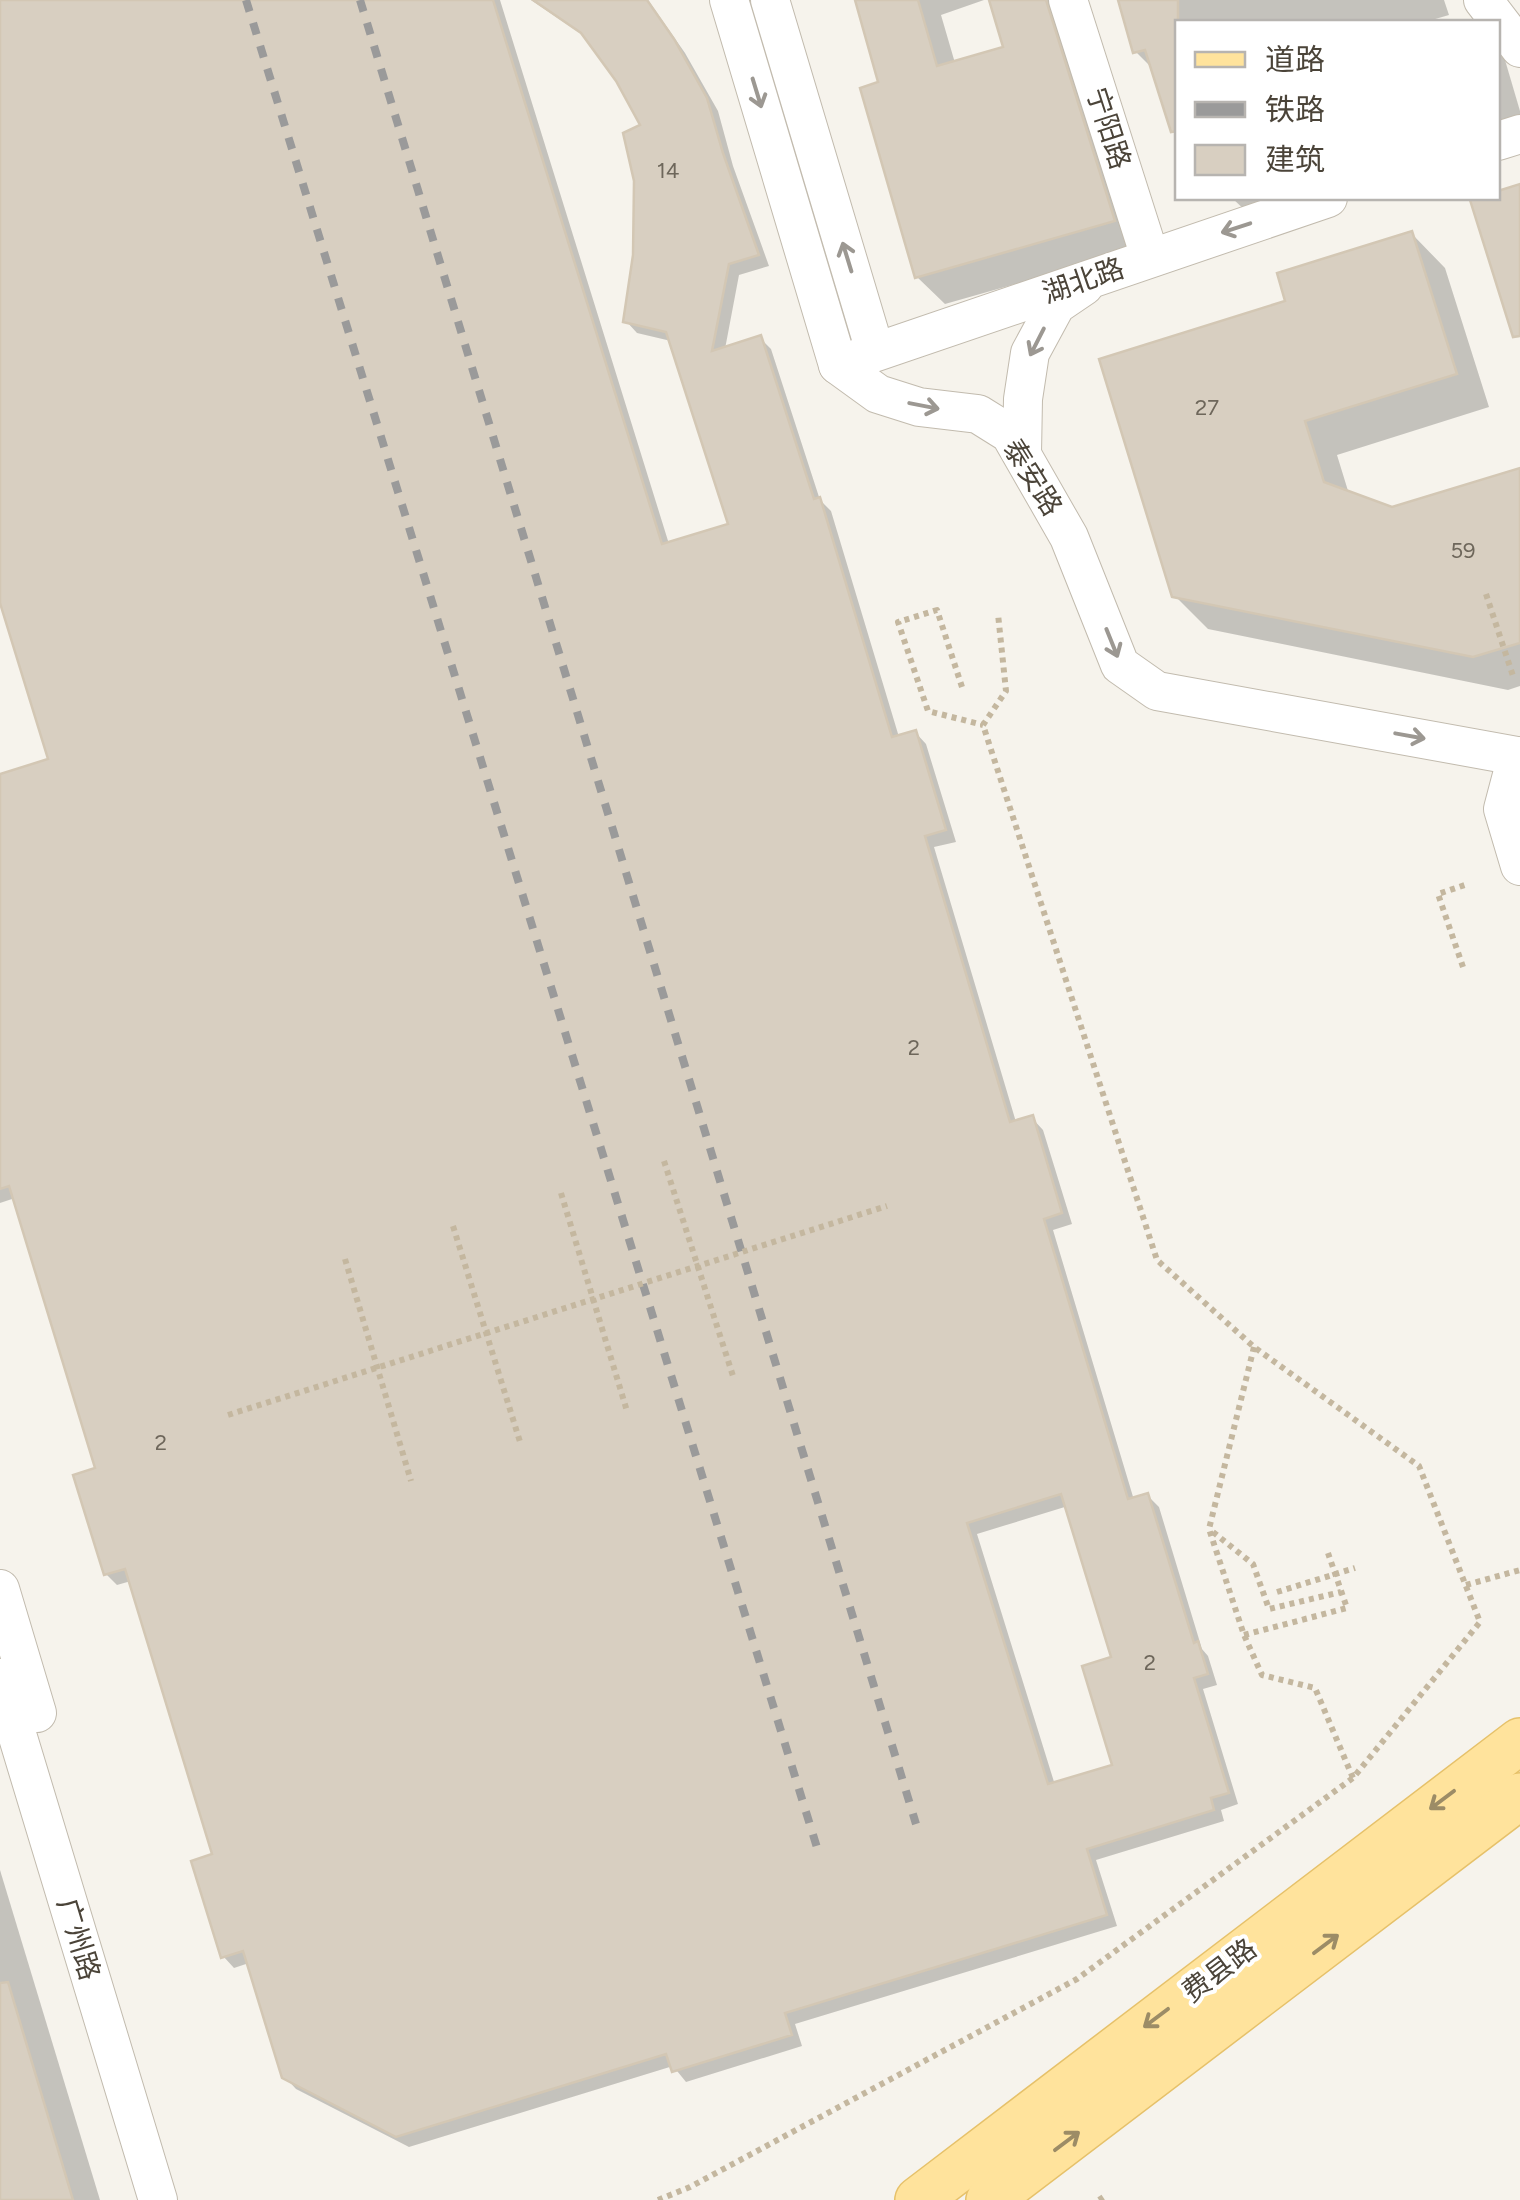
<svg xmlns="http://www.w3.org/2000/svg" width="1520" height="2200" viewBox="0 0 1520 2200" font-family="Figtree,'Noto Sans SC',sans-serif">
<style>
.shadow{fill:#0003;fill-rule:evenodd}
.building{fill:#d8cfc1;stroke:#d3c7b4;stroke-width:2.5;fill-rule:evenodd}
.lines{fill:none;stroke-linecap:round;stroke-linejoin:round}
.minor-casing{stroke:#c2bbae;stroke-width:40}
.major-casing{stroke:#e6c16a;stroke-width:48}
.path{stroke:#c4b79f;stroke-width:6;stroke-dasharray:5 5;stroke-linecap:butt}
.minor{stroke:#fff;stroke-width:38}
.major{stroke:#ffe39c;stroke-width:45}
.rail{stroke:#9a9a9a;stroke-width:8;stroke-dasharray:12 12;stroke-linecap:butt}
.path-bridge{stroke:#c4b79f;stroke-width:6;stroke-dasharray:5 5;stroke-linecap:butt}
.oneway{stroke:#9c9892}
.oneway2{stroke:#9c8c66}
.labels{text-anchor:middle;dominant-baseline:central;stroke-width:8;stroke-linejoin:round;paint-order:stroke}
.number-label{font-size:22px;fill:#6e675b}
.street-label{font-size:28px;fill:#4b4439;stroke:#fff}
</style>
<rect width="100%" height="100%" fill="#f6f3ec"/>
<g class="shadow">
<path d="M 0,0 L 500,0 L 669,544 L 731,526 L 671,341 L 637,333 L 626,321 L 636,255 L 644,126 L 618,80 L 589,39 L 531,0 L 648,0 L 685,53 L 718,111 L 733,166 L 769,266 L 739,275 L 725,349 L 760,338 L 771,349 L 820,500 L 831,511 L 899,737 L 915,732 L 926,744 L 956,842 L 934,847 L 1016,1122 L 1032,1118 L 1043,1130 L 1072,1224 L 1053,1230 L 1134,1500 L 1148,1496 L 1159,1507 L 1202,1649 L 1208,1656 L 1217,1685 L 1203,1689 L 1238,1804 L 1221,1810 L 1224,1821 L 1096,1860 L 1117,1926 L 795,2024 L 802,2046 L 686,2082 L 673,2066 L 409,2147 L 296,2089 L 284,2076 L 249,1963 L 234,1968 L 223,1956 L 215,1856 L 131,1581 L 117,1585 L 106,1574 L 98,1470 L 15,1198 L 0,1203 L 0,776 L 52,761 L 0,594 ZM 1068,1506 L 1114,1659 L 1115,1766 L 1055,1785 L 977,1534 Z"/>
<path d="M 858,0 L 984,0 L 941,15 L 955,63 L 1006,49 L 992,0 L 1069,0 L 1141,248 L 945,304 L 917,277 L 881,84 Z"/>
<path d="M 1124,0 L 1444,0 L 1449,15 L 1425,22 L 1178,22 L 1154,70 L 1136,52 Z"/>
<path d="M 1498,52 L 1505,60 L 1520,111 L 1520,130 L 1498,137 Z"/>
<path d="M 1232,198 L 1302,198 L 1249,214 Z"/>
<path d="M 1412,234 L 1445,268 L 1489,407 L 1337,455 L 1349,494 L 1392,510 L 1520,471 L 1520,686 L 1508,690 L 1208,629 L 1174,595 L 1288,303 Z"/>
<path d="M 0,1870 L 100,2200 L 0,2200 Z"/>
</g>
<g class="building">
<path d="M 0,0 L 493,0 L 662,544 L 728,524 L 666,332 L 623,322 L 633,255 L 634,181 L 623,133 L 640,125 L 616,81 L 581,33 L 533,0 L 647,0 L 674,39 L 707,98 L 723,153 L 759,255 L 729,264 L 712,351 L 761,335 L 814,499 L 820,497 L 892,737 L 916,730 L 946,830 L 925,836 L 1010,1122 L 1033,1115 L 1062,1213 L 1044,1219 L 1128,1499 L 1148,1493 L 1194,1643 L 1198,1641 L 1208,1674 L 1194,1678 L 1229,1793 L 1211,1798 L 1214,1810 L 1087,1849 L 1107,1915 L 785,2013 L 792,2035 L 672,2072 L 666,2054 L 396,2137 L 282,2078 L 243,1951 L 221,1958 L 191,1861 L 212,1854 L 125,1569 L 104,1575 L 73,1475 L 95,1468 L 9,1186 L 0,1189 L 0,774 L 48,759 L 0,603 ZM 1061,1494 L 1111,1657 L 1082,1666 L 1112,1765 L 1048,1784 L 967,1523 Z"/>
<path d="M 855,0 L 918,0 L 937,66 L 1003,47 L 989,0 L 1046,0 L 1115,221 L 915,278 L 860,88 L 878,82 Z"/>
<path d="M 1118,0 L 1178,0 L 1178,131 L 1171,132 L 1145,50 L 1133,53 Z"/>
<path d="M 1520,184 L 1520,336 L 1513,337 L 1470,200 L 1498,198 L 1498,191 Z"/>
<path d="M 1412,231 L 1457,374 L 1305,421 L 1324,482 L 1392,507 L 1520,468 L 1520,643 L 1473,657 L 1172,597 L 1099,359 L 1285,301 L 1277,273 Z"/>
<path d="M 8,1982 L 73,2200 L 0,2200 L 0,1983 Z"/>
</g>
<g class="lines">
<g class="minor-casing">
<g id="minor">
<path d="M 729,0 L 838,365 L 878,394 L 919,407 L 978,414 L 1010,434 L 1069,537 L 1120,665 L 1157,691 L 1517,756 L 1520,759"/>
<path d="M 770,0 L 875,351"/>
<path d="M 1068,0 L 1150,257"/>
<path d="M 1483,0 L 1520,48"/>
<path d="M 1498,141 L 1520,134"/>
<path d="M 838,365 L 1328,198"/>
<path d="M 1022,453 L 1023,399 L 1030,353 L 1056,305 L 1084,286"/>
<path d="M 1517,756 L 1503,809 L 1520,866"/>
<path d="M 0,1589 L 37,1713"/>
<path d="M 0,1678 L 158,2200"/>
</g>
</g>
<g class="major-casing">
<g id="major">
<path d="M 918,2200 L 1520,1741"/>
<path d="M 989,2200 L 1520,1796"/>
</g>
</g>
<g class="path">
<path d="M 1486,594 L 1514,679"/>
<path d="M 962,687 L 937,610 L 898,622 L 928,711 L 983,725"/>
<path d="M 1463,967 L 1438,894 L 1465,885"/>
<path d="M 664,1161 L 733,1376"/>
<path d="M 561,1193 L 627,1411"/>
<path d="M 453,1226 L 521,1445"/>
<path d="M 345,1259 L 411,1481"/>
<path d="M 1254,1347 L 1209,1529 L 1244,1635 L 1262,1675 L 1315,1688 L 1353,1778"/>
<path d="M 1213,1532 L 1253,1564 L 1269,1609 L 1341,1592"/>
<path d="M 1466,1585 L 1520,1570"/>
<path d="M 1277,1592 L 1355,1568"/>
<path d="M 1244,1635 L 1347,1608 L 1328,1553"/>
<path d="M 658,2200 L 690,2187 L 1077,1979 L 1353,1778 L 1480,1622 L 1419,1466 L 1254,1347 L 1157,1260 L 983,725 L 1006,691 L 998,614"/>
<path d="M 1099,2200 L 1105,2196"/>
</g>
<use href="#minor" class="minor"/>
<use href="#major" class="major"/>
<g class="rail">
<path d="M 246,0 L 819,1854"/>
<path d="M 360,0 L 916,1824"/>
</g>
<path class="path-bridge" d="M 228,1415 L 887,1206"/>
</g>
<defs><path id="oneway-shaft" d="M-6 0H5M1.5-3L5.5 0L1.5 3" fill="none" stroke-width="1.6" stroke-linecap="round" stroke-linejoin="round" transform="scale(2.5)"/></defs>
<g class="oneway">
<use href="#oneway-shaft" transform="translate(757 93) rotate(73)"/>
<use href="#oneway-shaft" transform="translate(1236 228) rotate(162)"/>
<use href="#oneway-shaft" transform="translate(847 257) rotate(-107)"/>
<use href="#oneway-shaft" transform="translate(1037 342) rotate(117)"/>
<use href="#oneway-shaft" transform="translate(924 406) rotate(11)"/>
<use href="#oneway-shaft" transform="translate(1112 643) rotate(68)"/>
<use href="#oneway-shaft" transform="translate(1410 736) rotate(10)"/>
</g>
<g class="oneway2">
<use href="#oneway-shaft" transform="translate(1442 1800) rotate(143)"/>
<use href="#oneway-shaft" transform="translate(1326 1944) rotate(-37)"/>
<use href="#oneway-shaft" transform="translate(1156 2018) rotate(143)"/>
<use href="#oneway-shaft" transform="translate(1067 2141) rotate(-37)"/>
</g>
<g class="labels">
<g class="number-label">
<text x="668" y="170">14</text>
<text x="1207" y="407">27</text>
<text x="1463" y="550">59</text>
<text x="914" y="1047">2</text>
<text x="161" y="1442">2</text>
<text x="1150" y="1662">2</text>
</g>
<g class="street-label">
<text transform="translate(1109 128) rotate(72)">宁阳路</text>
<text transform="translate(1083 280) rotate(-19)">湖北路</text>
<text transform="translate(1033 477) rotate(58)">泰安路</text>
<text transform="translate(79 1939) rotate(73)">广州路</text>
<text transform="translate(1219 1970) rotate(-37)">费县路</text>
</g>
</g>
<rect x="1175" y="20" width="325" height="180" fill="#ffffff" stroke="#b7b4b0" stroke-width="2.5"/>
<rect x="1195" y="52" width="50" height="15" fill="#ffe39c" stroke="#b7b4b0" stroke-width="2.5"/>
<text x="1265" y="70" font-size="30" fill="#4b4439">道路</text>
<rect x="1195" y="102" width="50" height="15" fill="#9a9a9a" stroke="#b7b4b0" stroke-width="2.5"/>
<text x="1265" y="120" font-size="30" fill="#4b4439">铁路</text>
<rect x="1195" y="145" width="50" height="30" fill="#d8cfc1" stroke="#b7b4b0" stroke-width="2.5"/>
<text x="1265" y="170" font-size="30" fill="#4b4439">建筑</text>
</svg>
